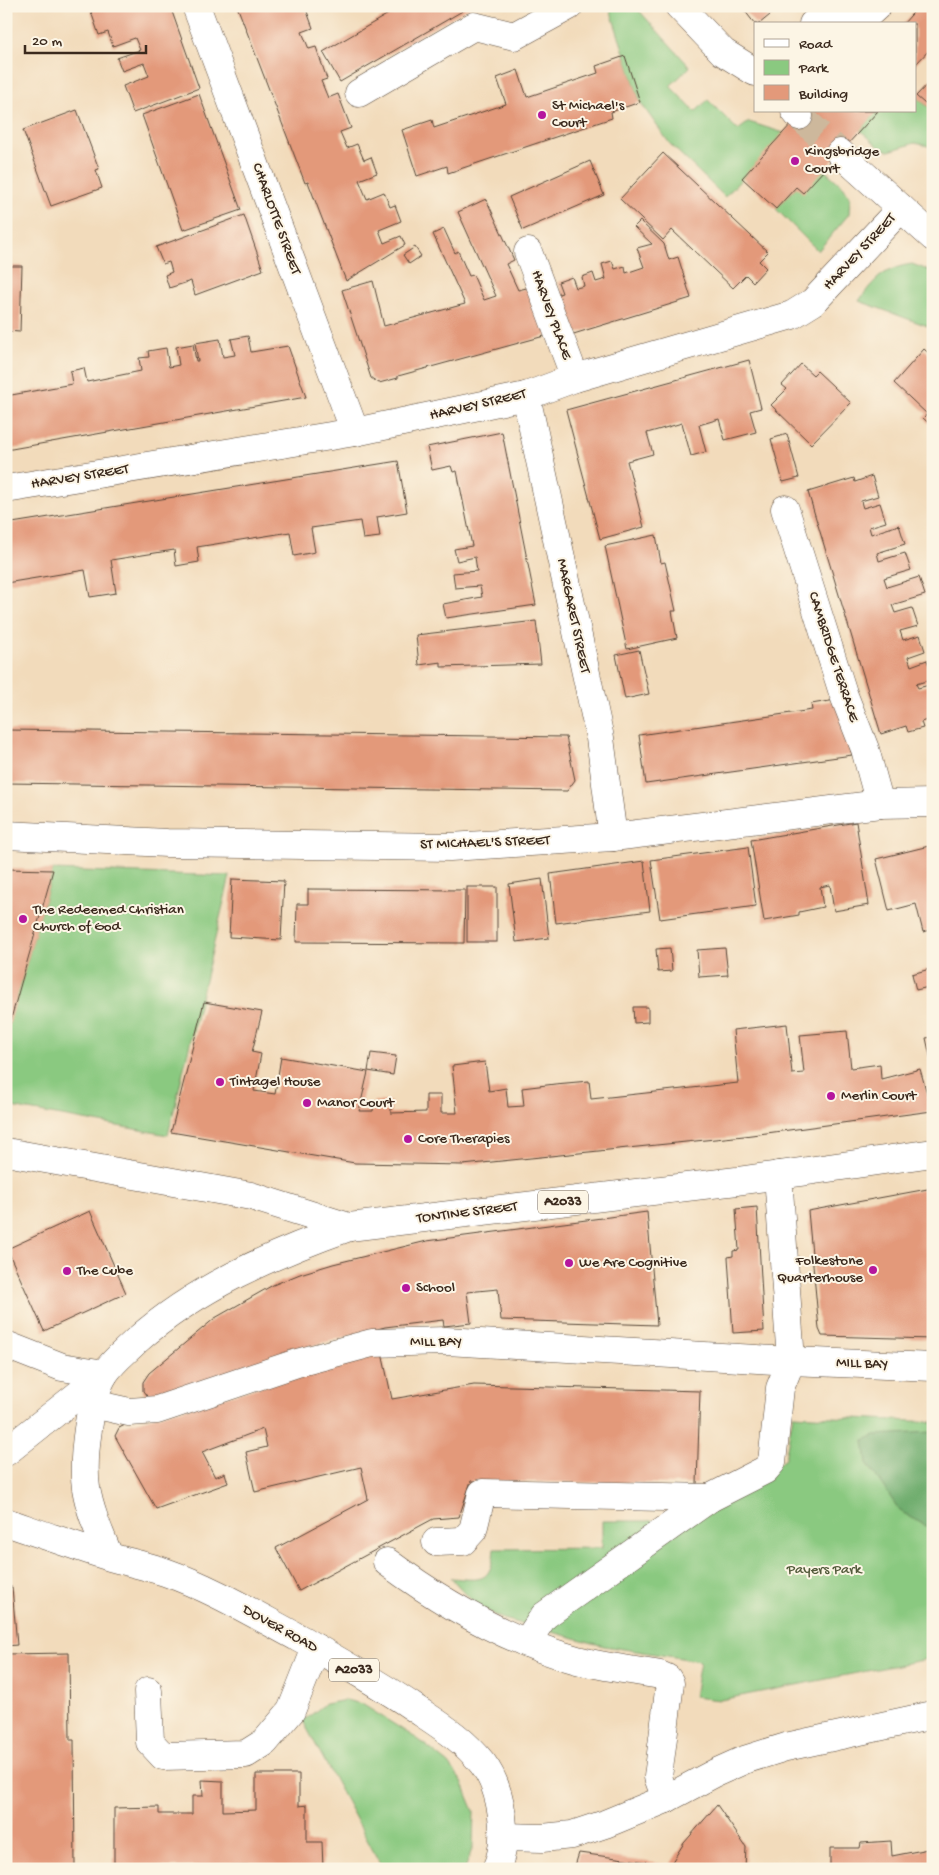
<svg xmlns="http://www.w3.org/2000/svg" width="939" height="1875" viewBox="0 0 939 1875" font-family="'Gochi Hand',sans-serif">
<style>
.green{fill:#8ac980;stroke:#627a4f}
.forest{fill:#6fad6e;stroke:#556c46}
.building{fill:#e3997a}
.lines{fill:none;stroke-linecap:round;stroke-linejoin:round}
.minor-tunnel{stroke:#cdb89c;stroke-width:28;stroke-dasharray:28 14;stroke-linecap:butt}
.minor-casing{stroke:#564536;stroke-width:29}
.major-casing{stroke:#564536;stroke-width:29}
.minor{stroke:#fff;stroke-width:28}
.major{stroke:#fff;stroke-width:28}
.poi-dot{fill:#b5179e;stroke:#fcf5e5;stroke-width:2}
.labels{text-anchor:middle;dominant-baseline:central;stroke-width:4;stroke-linejoin:round;paint-order:stroke}
.shield{fill:#fcf5e5;stroke:#75675a;stroke-width:1}
.shield-label{font-size:14px;font-weight:bold;fill:#3b2a1e}
.poi-label{font-size:15px;fill:#3b2a1e;stroke:#fcf5e5;text-anchor:start}
.street-label{font-size:15px;fill:#3b2a1e;stroke:#fcf5e5}
.park-label{font-size:15px;fill:#535a3b;stroke:#fcf5e5}
</style>
<rect width="100%" height="100%" fill="#fcf5e5"/>
<filter id="ink" filterUnits="userSpaceOnUse"><feTurbulence type="fractalNoise" baseFrequency=".02" numOctaves="2"/><feDisplacementMap in="SourceGraphic" scale="10" xChannelSelector="R" yChannelSelector="G"/><feConvolveMatrix kernelMatrix="1 2 1 2 8 2 1 2 1" color-interpolation-filters="sRGB"/></filter>
<filter id="wash" filterUnits="userSpaceOnUse"><feTurbulence type="fractalNoise" baseFrequency=".0096" numOctaves="4" result="noise"/><feDisplacementMap in="SourceGraphic" scale="20" xChannelSelector="R" yChannelSelector="G"/><feGaussianBlur stdDeviation="1.12" result="paint"/><feColorMatrix in="noise" values="0 0 0 0 0 0 0 0 0 0 0 0 0 0 0 0 0 1.4 0 .05"/><feComposite in="paint" operator="in"/></filter>
<g filter="url(#wash)">
<rect width="100%" height="100%" fill="#f2dbbb"/>
<g class="green">
<path d="M 616,6 L 635,6 L 690,67 L 670,86 L 695,112 L 708,100 L 738,130 L 749,122 L 784,133 L 725,197 L 670,144 L 640,102 L 610,9 Z"/>
<path d="M 915,96 L 933,111 L 933,147 L 915,143 L 889,151 L 879,147 L 860,130 L 878,111 L 915,111 Z"/>
<path d="M 824,170 L 844,187 L 850,198 L 849,214 L 818,251 L 776,209 L 796,187 Z"/>
<path d="M 912,264 L 933,272 L 933,328 L 859,301 C 874,279 885,268 912,264 Z"/>
<path d="M 53,870 L 230,876 L 168,1135 L 6,1106 L 6,1035 Z"/>
<path d="M 793,1415 L 933,1422 L 933,1658 L 720,1700 L 694,1697 L 700,1661 L 604,1646 L 504,1619 L 477,1606 L 451,1578 C 481,1580 491,1584 494,1549 L 602,1548 L 602,1521 L 648,1521 L 708,1515 L 785,1459 Z"/>
<path d="M 346,1700 L 362,1704 L 419,1740 L 449,1764 L 462,1782 L 474,1811 L 473,1846 L 465,1869 L 383,1869 L 303,1721 L 325,1704 Z"/>
</g>
<path class="forest" d="M 933,1432 L 933,1530 L 900,1511 L 867,1463 L 864,1440 L 875,1435 Z"/>
<g id="blocks">
<g class="building">
<path d="M 89,6 L 170,6 L 199,88 L 133,113 L 123,86 L 149,76 L 144,63 L 122,71 L 117,58 L 140,50 L 135,38 L 113,46 L 108,32 L 99,35 Z"/>
<path d="M 237,6 L 305,6 L 313,28 L 302,32 L 309,49 L 316,47 L 327,79 L 321,81 L 328,98 L 338,94 L 351,128 L 340,132 L 347,148 L 357,144 L 364,160 L 371,157 L 377,173 L 359,180 L 367,199 L 384,192 L 390,207 L 395,205 L 401,221 L 379,230 L 384,243 L 401,236 L 405,245 L 346,281 L 308,182 L 305,183 Z"/>
<path d="M 402,6 L 471,6 L 340,82 L 323,52 Z"/>
<path d="M 741,6 L 781,6 L 759,24 L 755,24 Z"/>
<path d="M 919,6 L 933,6 L 933,46 L 915,65 L 915,24 L 903,24 Z"/>
<path d="M 625,56 L 640,102 L 611,112 L 612,118 L 448,173 L 447,166 L 417,176 L 402,130 L 432,120 L 434,128 L 506,104 L 497,78 L 518,70 L 527,97 L 598,73 L 596,66 Z"/>
<path d="M 933,78 L 933,111 L 916,96 Z"/>
<path d="M 199,94 L 241,210 L 183,230 L 142,115 Z"/>
<path d="M 77,110 L 99,169 L 96,170 L 102,188 L 51,206 L 23,130 Z"/>
<path d="M 803,111 L 878,111 L 803,193 L 796,187 L 776,209 L 742,178 Z"/>
<path d="M 663,153 L 768,252 L 759,261 L 766,268 L 753,282 L 746,275 L 733,288 L 672,230 L 663,240 L 620,199 Z"/>
<path d="M 590,161 L 604,195 L 523,230 L 509,197 Z"/>
<path d="M 486,199 L 514,260 L 506,264 L 518,290 L 535,286 L 548,335 L 398,376 L 398,378 L 379,383 L 371,378 L 342,290 L 373,281 L 384,326 L 465,304 L 433,234 L 444,229 L 455,253 L 458,251 L 469,276 L 473,275 L 484,300 L 496,296 L 458,212 Z"/>
<path d="M 244,215 L 263,270 L 195,295 L 191,281 L 169,288 L 165,275 L 172,272 L 169,262 L 163,264 L 156,247 Z"/>
<path d="M 640,221 L 664,244 L 669,260 L 678,257 L 691,298 L 567,336 L 555,295 L 562,293 L 558,282 L 572,277 L 576,288 L 584,286 L 582,277 L 593,273 L 596,282 L 606,279 L 602,264 L 612,261 L 615,269 L 625,266 L 626,273 L 644,267 L 637,248 L 652,244 L 634,227 Z"/>
<path d="M 415,247 L 421,256 L 409,264 L 403,255 Z"/>
<path d="M 6,266 L 22,266 L 20,332 L 6,331 Z"/>
<path d="M 248,336 L 251,352 L 288,346 L 306,397 L 6,450 L 6,396 L 72,384 L 70,371 L 84,368 L 87,382 L 141,371 L 139,358 L 149,357 L 148,351 L 166,348 L 169,367 L 179,365 L 176,347 L 193,344 L 196,361 L 198,361 L 195,343 L 220,339 L 223,357 L 235,355 L 231,339 Z"/>
<path d="M 924,349 L 933,357 L 933,427 L 923,418 L 927,414 L 894,383 Z"/>
<path d="M 749,360 L 761,408 L 750,411 L 756,432 L 725,440 L 719,419 L 699,425 L 706,452 L 691,456 L 682,423 L 647,433 L 653,454 L 627,461 L 644,527 L 600,539 L 566,410 Z"/>
<path d="M 801,364 L 813,375 L 817,371 L 851,403 L 811,444 L 771,405 L 787,389 L 782,385 Z"/>
<path d="M 502,432 L 536,605 L 446,618 L 443,604 L 482,597 L 480,586 L 455,588 L 453,573 L 477,571 L 475,557 L 457,561 L 454,549 L 472,546 L 457,471 L 453,472 L 451,466 L 432,470 L 427,447 Z"/>
<path d="M 787,434 L 799,478 L 783,482 L 771,439 Z"/>
<path d="M 398,461 L 407,512 L 377,517 L 380,537 L 363,539 L 360,521 L 311,528 L 315,552 L 294,556 L 290,532 L 197,547 L 199,562 L 176,566 L 174,550 L 111,560 L 116,593 L 90,597 L 85,570 L 6,583 L 6,524 Z"/>
<path d="M 872,476 L 878,496 L 861,501 L 862,505 L 863,508 L 880,503 L 886,522 L 869,527 L 871,534 L 899,525 L 905,544 L 877,553 L 879,561 L 905,553 L 911,570 L 884,578 L 887,587 L 919,577 L 925,595 L 892,605 L 895,613 L 912,608 L 918,626 L 900,631 L 903,640 L 920,635 L 925,651 L 908,657 L 911,666 L 927,660 L 933,677 L 933,679 L 916,684 L 918,688 L 933,684 L 933,718 L 921,722 L 923,728 L 908,732 L 906,726 L 881,734 L 808,492 L 854,478 L 855,482 Z"/>
<path d="M 656,535 L 661,563 L 665,562 L 676,611 L 672,611 L 677,638 L 627,649 L 605,546 Z"/>
<path d="M 536,621 L 541,664 L 441,667 L 441,662 L 419,665 L 416,635 Z"/>
<path d="M 639,650 L 649,694 L 625,699 L 616,655 Z"/>
<path d="M 836,700 L 852,755 L 646,784 L 639,735 L 812,710 L 811,704 Z"/>
<path d="M 6,719 L 8,719 L 8,730 L 566,737 L 575,780 L 567,791 L 7,783 Z"/>
<path d="M 856,822 L 869,905 L 834,911 L 830,885 L 820,887 L 823,907 L 799,912 L 799,915 L 764,921 L 751,840 Z"/>
<path d="M 933,845 L 933,929 L 923,932 L 916,904 L 889,911 L 876,859 Z"/>
<path d="M 748,847 L 756,906 L 660,919 L 651,860 Z"/>
<path d="M 644,861 L 650,911 L 556,923 L 550,874 Z"/>
<path d="M 6,869 L 53,870 L 7,1033 L 6,1033 Z"/>
<path d="M 232,879 L 284,881 L 281,940 L 229,937 Z"/>
<path d="M 542,879 L 549,938 L 516,942 L 509,884 Z"/>
<rect x="467" y="887" width="30" height="55"/>
<path d="M 308,889 L 465,890 L 464,943 L 296,942 L 297,904 L 308,904 Z"/>
<path d="M 670,948 L 672,971 L 658,972 L 656,949 Z"/>
<path d="M 725,948 L 728,975 L 699,977 L 697,950 Z"/>
<path d="M 933,968 L 933,986 L 916,990 L 912,974 Z"/>
<path d="M 204,1002 L 262,1012 L 252,1052 L 261,1054 L 254,1091 L 275,1094 L 281,1057 L 368,1072 L 359,1111 L 373,1111 L 374,1101 L 391,1102 L 391,1113 L 426,1112 L 426,1095 L 441,1095 L 441,1113 L 457,1113 L 452,1066 L 485,1062 L 489,1091 L 506,1088 L 508,1107 L 524,1106 L 522,1088 L 555,1084 L 589,1081 L 591,1099 L 738,1083 L 733,1030 L 787,1024 L 792,1074 L 804,1073 L 800,1035 L 847,1031 L 851,1068 L 880,1064 L 881,1079 L 920,1069 L 932,1111 L 744,1136 L 463,1165 L 355,1163 L 171,1132 Z"/>
<path d="M 633,1007 L 648,1007 L 648,1022 L 634,1023 Z"/>
<path d="M 933,1037 L 933,1065 L 932,1065 L 926,1038 Z"/>
<path d="M 371,1053 L 396,1056 L 393,1075 L 368,1071 Z"/>
<path d="M 933,1188 L 933,1339 L 822,1336 L 819,1329 L 808,1211 Z"/>
<path d="M 757,1207 L 764,1331 L 733,1333 L 728,1257 L 733,1256 L 733,1251 L 739,1250 L 736,1209 Z"/>
<path d="M 90,1211 L 126,1293 L 44,1331 L 7,1249 Z"/>
<path d="M 647,1212 L 657,1325 L 501,1320 L 498,1289 L 467,1292 L 471,1323 L 444,1326 L 443,1320 L 385,1327 L 291,1351 L 247,1367 L 150,1400 L 143,1391 L 143,1382 L 149,1373 L 215,1318 L 273,1285 L 300,1274 L 333,1264 L 427,1241 Z"/>
<path d="M 382,1353 L 392,1399 L 474,1385 L 700,1391 L 697,1484 L 471,1481 L 459,1517 L 433,1519 L 299,1591 L 276,1548 L 368,1499 L 361,1467 L 255,1492 L 246,1452 L 267,1447 L 263,1429 L 202,1452 L 215,1477 L 225,1473 L 228,1483 L 156,1509 L 115,1436 L 119,1428 L 125,1425 Z"/>
<path d="M 12,1587 L 17,1645 L 6,1646 L 6,1588 Z"/>
<path d="M 69,1653 L 70,1740 L 74,1740 L 75,1869 L 6,1869 L 6,1654 Z"/>
<path d="M 256,1774 L 299,1774 L 299,1806 L 307,1805 L 307,1842 L 322,1842 L 323,1869 L 261,1869 L 261,1866 L 114,1868 L 114,1808 L 159,1807 L 159,1814 L 192,1814 L 192,1796 L 203,1796 L 202,1780 L 223,1781 L 223,1811 L 256,1810 Z"/>
<path d="M 717,1805 L 746,1847 L 745,1869 L 574,1869 L 579,1853 L 670,1865 L 684,1843 Z"/>
<path d="M 891,1841 L 892,1856 L 933,1848 L 933,1869 L 830,1869 L 830,1848 L 860,1848 L 861,1843 Z"/>
</g>
</g>
</g>
<g filter="url(#ink)">
<use href="#blocks" fill-opacity="0" stroke="#564536" stroke-width="1"/>
<g class="lines">
<path class="minor-tunnel" d="M 799,116 L 840,153"/>
<g class="minor-casing">
<g id="minor">
<path d="M 196,6 L 355,432"/>
<path d="M 679,6 L 723,52 L 755,72"/>
<path d="M 813,24 L 825,14 L 844,24"/>
<path d="M 848,24 L 865,17 L 877,6"/>
<path d="M 359,93 L 474,26 L 514,36 L 569,6"/>
<path d="M 795,111 L 799,116"/>
<path d="M 840,153 L 933,237"/>
<path d="M 528,252 L 575,378"/>
<path d="M 526,396 L 600,738 L 613,837"/>
<path d="M 6,489 L 355,432 L 526,396 L 575,378 L 792,315 L 813,302 L 901,208"/>
<path d="M 785,509 L 843,693 L 865,749 L 880,804"/>
<path d="M 6,835 L 167,843 L 450,847 L 613,837 L 880,804 L 933,803"/>
<path d="M 6,1345 L 62,1367 L 104,1374"/>
<path d="M 93,1404 L 129,1412 L 157,1410 L 297,1363 L 372,1343 L 446,1341 L 791,1361 L 933,1367"/>
<path d="M 6,1452 L 103,1375"/>
<path d="M 436,1542 L 463,1541 L 473,1530 L 482,1493 L 710,1498"/>
<path d="M 387,1562 C 445,1605 508,1641 577,1660 C 604,1667 633,1670 660,1675 L 667,1678 L 670,1683 L 658,1777 L 666,1799"/>
<path d="M 526,1643 L 544,1616 L 710,1498 L 765,1470 L 772,1462 L 780,1388 L 791,1361 L 778,1175"/>
<path d="M 148,1691 L 150,1742 L 163,1756 L 246,1754 L 265,1742 L 291,1711 L 316,1648"/>
<path d="M 504,1837 L 542,1838 L 572,1835 L 605,1824 L 666,1799 L 715,1773 L 744,1760 L 786,1747 L 933,1715"/>
</g>
</g>
<g class="major-casing">
<g id="major">
<path d="M 6,1152 L 251,1196 L 349,1227 L 737,1181 L 933,1153"/>
<path d="M 6,1522 C 41,1534 75,1546 110,1557 C 128,1562 147,1566 165,1572 C 211,1588 254,1614 297,1637 C 337,1660 378,1683 416,1709 C 443,1727 463,1739 483,1764 C 502,1789 510,1840 496,1869"/>
<path d="M 109,1556 C 100,1534 90,1512 86,1488 C 82,1460 89,1397 105,1373 C 113,1361 126,1351 136,1341 C 197,1287 273,1254 349,1227"/>
</g>
</g>
<use href="#minor" class="minor"/>
<use href="#major" class="major"/>
</g>
</g>
<g class="poi-dot">
<circle cx="542" cy="115" r="5"/>
<circle cx="795" cy="161" r="5"/>
<circle cx="23" cy="919" r="5"/>
<circle cx="220" cy="1082" r="5"/>
<circle cx="831" cy="1096" r="5"/>
<circle cx="307" cy="1103" r="5"/>
<circle cx="408" cy="1139" r="5"/>
<circle cx="569" cy="1263" r="5"/>
<circle cx="873" cy="1270" r="5"/>
<circle cx="67" cy="1271" r="5"/>
<circle cx="406" cy="1288" r="5"/>
</g>
<g class="labels">
<g class="shield">
<rect x="538" y="1190.5" width="50" height="23" rx="4"/>
<rect x="329" y="1658.5" width="50" height="23" rx="4"/>
</g>
<g class="shield-label">
<text x="563" y="1202">A2033</text>
<text x="354" y="1670">A2033</text>
</g>
<g class="poi-label">
<text x="552" y="106">St Michael's<tspan x="552" dy="17">Court</tspan></text>
<text x="805" y="152">Kingsbridge<tspan x="805" dy="17">Court</tspan></text>
<text x="33" y="910">The Redeemed Christian<tspan x="33" dy="17">Church of God</tspan></text>
<text x="230" y="1082">Tintagel House</text>
<text x="841" y="1096">Merlin Court</text>
<text x="317" y="1103">Manor Court</text>
<text x="418" y="1139">Core Therapies</text>
<text x="863" y="1261" text-anchor="end">Folkestone<tspan x="863" dy="17">Quarterhouse</tspan></text>
<text x="579" y="1263">We Are Cognitive</text>
<text x="77" y="1271">The Cube</text>
<text x="416" y="1288">School</text>
</g>
<g class="street-label">
<text transform="translate(276 219) rotate(70)">CHARLOTTE STREET</text>
<text transform="translate(860 252) rotate(-47)">HARVEY STREET</text>
<text transform="translate(551 315) rotate(70)">HARVEY PLACE</text>
<text transform="translate(478 405) rotate(-13)">HARVEY STREET</text>
<text transform="translate(80 477) rotate(-9)">HARVEY STREET</text>
<text transform="translate(573 616) rotate(78)">MARGARET STREET</text>
<text transform="translate(833 657) rotate(72)">CAMBRIDGE TERRACE</text>
<text transform="translate(485 843) rotate(-2)">ST MICHAEL'S STREET</text>
<text transform="translate(467 1213) rotate(-7)">TONTINE STREET</text>
<text x="436" y="1342">MILL BAY</text>
<text transform="translate(862 1364) rotate(2)">MILL BAY</text>
<text transform="translate(280 1629) rotate(29)">DOVER ROAD</text>
</g>
<g class="park-label">
<text x="824" y="1570">Payers Park</text>
</g>
</g>
<rect width="939" height="1875" fill="none" stroke="#fcf5e5" stroke-width="25"/>
<rect x="754" y="22" width="162" height="90" fill="#fcf5e5" stroke="#afa495"/>
<rect x="764" y="39" width="25" height="8" fill="#ffffff" stroke="#afa495"/>
<text x="799" y="48" font-size="15" fill="#3b2a1e">Road</text>
<rect x="764" y="60" width="25" height="15" fill="#8ac980" stroke="#afa495"/>
<text x="799" y="72" font-size="15" fill="#3b2a1e">Park</text>
<rect x="764" y="85" width="25" height="15" fill="#e3997a" stroke="#afa495"/>
<text x="799" y="98" font-size="15" fill="#3b2a1e">Building</text>
<path d="M25 45v8h121v-8" fill="none" stroke="#3b2a1e" stroke-width="2.5"/>
<text x="32" y="45" font-size="15" fill="#3b2a1e" stroke="#fcf5e5" stroke-width="4" paint-order="stroke">20 m</text>
</svg>
